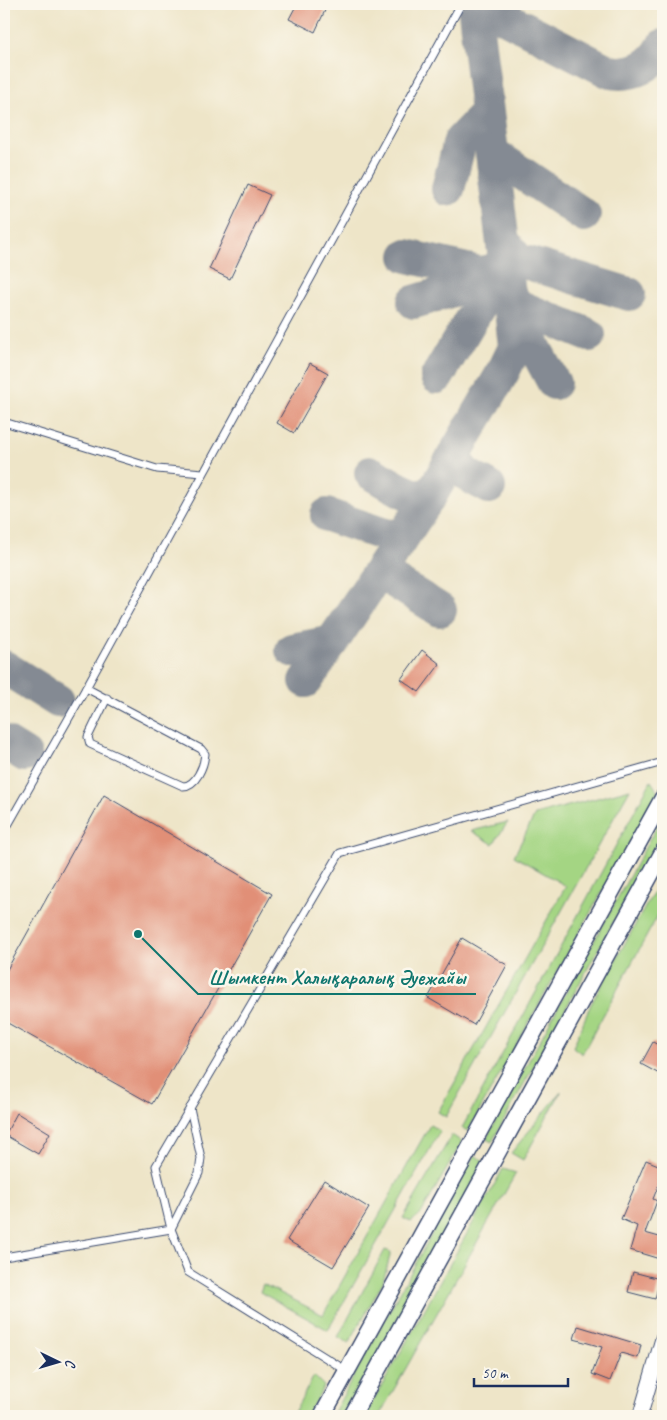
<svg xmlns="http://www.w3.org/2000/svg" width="667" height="1420" viewBox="0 0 667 1420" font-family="Caveat,sans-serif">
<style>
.green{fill:#a4d583;stroke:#608270}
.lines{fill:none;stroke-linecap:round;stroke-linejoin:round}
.taxiway{stroke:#848a93;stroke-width:34}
.building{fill:#e18f77}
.service-casing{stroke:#3b4a6e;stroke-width:9}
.minor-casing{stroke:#3b4a6e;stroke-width:16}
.tertiary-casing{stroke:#3b4a6e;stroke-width:19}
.service{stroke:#fff;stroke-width:7}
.minor{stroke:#fff;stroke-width:14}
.tertiary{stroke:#fff;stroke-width:16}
.leader{fill:none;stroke:#0f766e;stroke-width:2}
.callout-dot{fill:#0f766e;stroke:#fbf7ec;stroke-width:2}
.callout-label{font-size:21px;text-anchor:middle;font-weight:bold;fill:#0f766e;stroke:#fbf7ec;stroke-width:5;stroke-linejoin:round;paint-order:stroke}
</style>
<rect width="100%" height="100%" fill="#fbf7ec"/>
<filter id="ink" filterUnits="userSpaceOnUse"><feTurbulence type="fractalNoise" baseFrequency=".02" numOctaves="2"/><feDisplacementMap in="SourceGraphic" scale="10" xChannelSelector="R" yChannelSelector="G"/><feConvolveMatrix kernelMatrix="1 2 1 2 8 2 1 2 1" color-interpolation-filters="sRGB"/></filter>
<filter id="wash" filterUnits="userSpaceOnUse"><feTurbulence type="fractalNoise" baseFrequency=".0096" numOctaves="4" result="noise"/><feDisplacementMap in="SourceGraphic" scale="20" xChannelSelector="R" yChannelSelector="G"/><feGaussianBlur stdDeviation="1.12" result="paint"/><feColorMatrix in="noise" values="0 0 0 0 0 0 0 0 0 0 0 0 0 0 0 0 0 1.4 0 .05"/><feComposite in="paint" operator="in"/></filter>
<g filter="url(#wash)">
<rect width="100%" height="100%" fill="#eee5c8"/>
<g class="green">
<path d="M 651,781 L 658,792 L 468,1131 L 462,1128 Z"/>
<path d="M 630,789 L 446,1117 L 438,1112 L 566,886 L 514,856 L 535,815 Z"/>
<path d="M 663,815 L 663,832 L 492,1142 L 486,1139 Z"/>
<path d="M 508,822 L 493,844 L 471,831 Z"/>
<path d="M 663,875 L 663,906 L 582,1054 L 573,1047 L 591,1004 Z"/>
<path d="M 561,1092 L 523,1160 L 511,1153 Z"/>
<path d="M 430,1125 L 440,1131 L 328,1330 L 260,1292 L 263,1284 L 323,1315 Z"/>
<path d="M 452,1135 L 462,1142 L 421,1214 L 410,1222 L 403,1218 Z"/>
<path d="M 475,1155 L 484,1162 L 343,1416 L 332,1416 Z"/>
<path d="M 503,1169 L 516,1173 L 379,1416 L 365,1416 Z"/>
<path d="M 385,1250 L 391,1252 L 383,1282 L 349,1343 L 338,1337 Z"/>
<path d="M 314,1376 L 324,1386 L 307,1416 L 292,1416 Z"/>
</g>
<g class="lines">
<g class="taxiway">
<path d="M 474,4 L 510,302 L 554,383"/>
<path d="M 479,4 L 610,72 C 633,76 653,66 663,46"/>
<path d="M 492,153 L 584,215"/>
<path d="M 448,189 L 460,141 L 486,114"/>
<path d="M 503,241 L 518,260 L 629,294"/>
<path d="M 407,256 L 480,273 L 492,271 L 505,262 L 437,377"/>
<path d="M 509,294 L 519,307 L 525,309 L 589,335"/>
<path d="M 414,302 L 493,278"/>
<path d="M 457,453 C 455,473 474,478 489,487"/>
<path d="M 371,473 C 387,481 412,501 430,496"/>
<path d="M 327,515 L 388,536 L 404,535"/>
<path d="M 386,565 L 386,572 L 389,578 L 440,610"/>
<path d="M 292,650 L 333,642"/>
<path d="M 4,667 L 58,701"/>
<path d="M 306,681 L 430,496 L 503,372 L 515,347 L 510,302"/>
<path d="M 4,742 L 25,755"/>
</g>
</g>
<g id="blocks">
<g class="building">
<path d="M 297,4 L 328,4 L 315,32 L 289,19 Z"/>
<path d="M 248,185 L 270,195 L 230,279 L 209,269 Z"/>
<path d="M 310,363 L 328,373 L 294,433 L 277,423 Z"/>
<path d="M 422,650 L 440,664 L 419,692 L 401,679 Z"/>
<path d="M 104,795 L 272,894 L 152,1104 L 4,1021 L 4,975 Z"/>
<path d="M 462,938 L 507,965 L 474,1025 L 428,998 Z"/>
<path d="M 653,1042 L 663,1048 L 663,1076 L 641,1064 Z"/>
<path d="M 17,1113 L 50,1133 L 38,1154 L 5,1135 Z"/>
<path d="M 646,1160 L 663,1167 L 663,1174 L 653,1199 L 657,1201 L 645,1233 L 663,1238 L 663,1260 L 630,1250 L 637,1226 L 621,1219 Z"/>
<path d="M 324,1180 L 369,1208 L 333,1267 L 287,1240 Z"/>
<path d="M 633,1272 L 660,1279 L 655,1299 L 628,1292 Z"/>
<path d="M 578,1326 L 641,1345 L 638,1358 L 621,1353 L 610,1381 L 592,1374 L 602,1347 L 574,1339 Z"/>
</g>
</g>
</g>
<g filter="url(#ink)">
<use href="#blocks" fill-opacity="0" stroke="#3b4a6e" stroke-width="1"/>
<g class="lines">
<g class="service-casing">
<g id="service">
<path d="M 4,422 L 157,469 L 203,473"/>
<path d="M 86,688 L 201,749 L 205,754 C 204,766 196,786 183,786 L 90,744 L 88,737 L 107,698"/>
<path d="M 4,832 L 86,688 L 461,4"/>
<path d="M 4,1257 L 171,1229 L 199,1173 L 201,1158 L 190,1108"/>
<path d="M 347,1371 L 188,1272 L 171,1229 L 156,1166 L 340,853 L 663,762"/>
</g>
</g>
<g class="minor-casing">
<path id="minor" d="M 640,1416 L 663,1337"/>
</g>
<g class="tertiary-casing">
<g id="tertiary">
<path d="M 322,1416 L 663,798"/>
<path d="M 352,1416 L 663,852"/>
</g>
</g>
<use href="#service" class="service"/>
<use href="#minor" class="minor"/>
<use href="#tertiary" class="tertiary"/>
</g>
</g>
<path class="leader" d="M138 934L198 994H476"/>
<circle class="callout-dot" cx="138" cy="934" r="5"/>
<g class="callout-label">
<text x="337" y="984">Шымкент Халықаралық Әуежайы</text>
</g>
<rect width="667" height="1420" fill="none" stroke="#fbf7ec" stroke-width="20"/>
<g transform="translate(58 1362) rotate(95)" stroke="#fbf7ec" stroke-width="4" paint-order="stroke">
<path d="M0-4L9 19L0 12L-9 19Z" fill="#1b2f5e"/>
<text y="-8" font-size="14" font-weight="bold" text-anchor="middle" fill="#1b2f5e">С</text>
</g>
<path d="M474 1378v8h94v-8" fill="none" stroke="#1b2f5e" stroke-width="2.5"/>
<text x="482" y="1378" font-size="15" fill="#1b2f5e" stroke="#fbf7ec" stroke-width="4" paint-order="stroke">50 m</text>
</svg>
